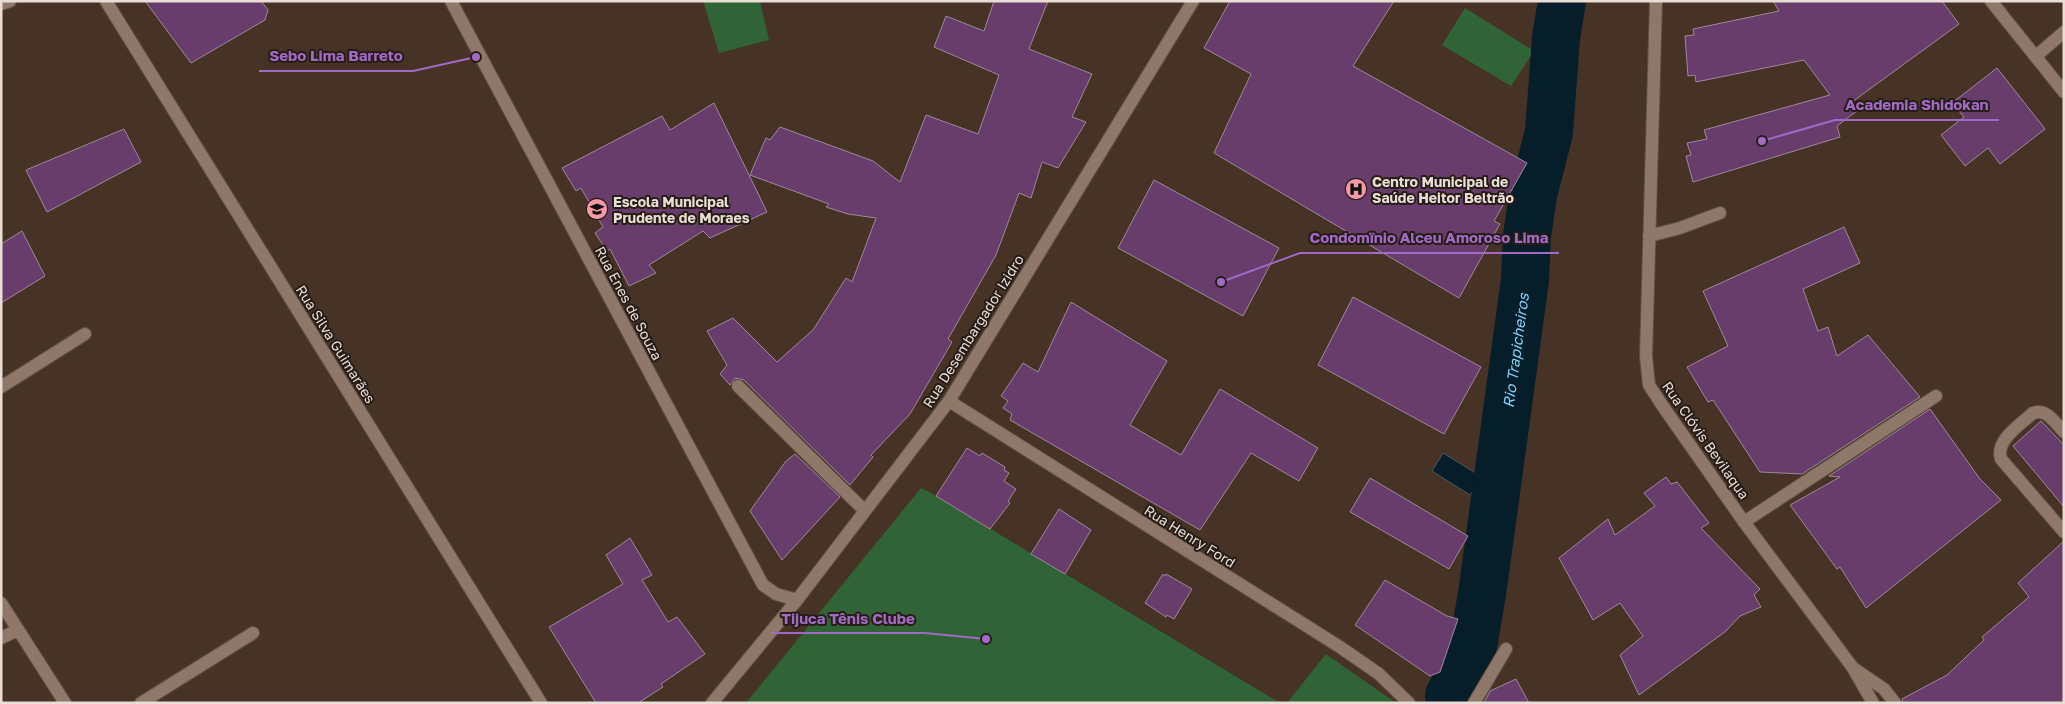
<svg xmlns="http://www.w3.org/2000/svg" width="2065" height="704" viewBox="0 0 2065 704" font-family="'Golos Text',sans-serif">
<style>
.green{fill:#306437}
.water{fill:#061e29;stroke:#4a575d}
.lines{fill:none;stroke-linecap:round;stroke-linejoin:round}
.river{stroke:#061e29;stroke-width:48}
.building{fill:#693d6b;stroke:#9c899c}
.service-casing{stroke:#615145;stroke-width:14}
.minor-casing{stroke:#615145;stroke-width:14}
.tertiary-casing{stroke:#615145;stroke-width:14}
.service{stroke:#8f7869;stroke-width:12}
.minor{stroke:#8f7869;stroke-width:12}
.tertiary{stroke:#8f7869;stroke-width:12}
.labels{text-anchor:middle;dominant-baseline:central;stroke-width:4;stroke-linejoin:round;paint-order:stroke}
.poi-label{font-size:14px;font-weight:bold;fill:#eaddd5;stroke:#261d17;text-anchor:start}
.street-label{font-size:14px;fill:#eaddd5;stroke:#261d17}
.water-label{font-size:15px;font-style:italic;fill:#82d3fc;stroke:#261d17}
.leader{fill:none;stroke:#a26ac7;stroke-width:2}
.callout-dot{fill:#a26ac7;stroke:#261d17;stroke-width:2}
.callout-label{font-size:15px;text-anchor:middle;font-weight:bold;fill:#a26ac7;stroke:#261d17;stroke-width:4;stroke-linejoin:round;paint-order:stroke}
</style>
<rect width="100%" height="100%" fill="#463325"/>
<g class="green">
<path d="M 703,1 L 760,1 L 769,40 L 719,53 Z"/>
<path d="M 1465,8 L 1534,51 L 1511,86 L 1442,45 Z"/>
<path d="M 921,488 L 929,492 L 1280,703 L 746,703 Z"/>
<path d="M 1326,654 L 1396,703 L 1287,703 Z"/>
</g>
<path class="water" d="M 1443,453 L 1482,477 L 1470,495 L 1432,471 Z"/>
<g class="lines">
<path class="river" id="s1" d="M 1449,696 L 1473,646 L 1482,594 L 1525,280 L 1527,236 L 1533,195 L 1549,132 L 1556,38 L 1562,1"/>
</g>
<g class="building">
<path d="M 145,1 L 261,1 L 268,10 L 265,20 L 191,63 Z"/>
<path d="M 994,1 L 1048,1 L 1029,49 L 1092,74 L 1072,117 L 1086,122 L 1058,168 L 1042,162 L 1031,198 L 1019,193 L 996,255 L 948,339 L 952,342 L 910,414 L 871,455 L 873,457 L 850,485 L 744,380 L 735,378 L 730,385 L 720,374 L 727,365 L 707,331 L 733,318 L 777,362 L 813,330 L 846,278 L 852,282 L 876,218 L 848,214 L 826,207 L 829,204 L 750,175 L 766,138 L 770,140 L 780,127 L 873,161 L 900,182 L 926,115 L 978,134 L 999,75 L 934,47 L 946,16 L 984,31 Z"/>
<path d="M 1230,1 L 1394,1 L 1353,66 L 1527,163 L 1494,221 L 1500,224 L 1459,298 L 1214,153 L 1251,74 L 1204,48 Z"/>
<path d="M 1773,1 L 1942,1 L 1959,24 L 1852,102 L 1858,110 L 1837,126 L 1840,137 L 1693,182 L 1686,156 L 1691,155 L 1687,143 L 1707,139 L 1704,130 L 1830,95 L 1804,60 L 1696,82 L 1695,75 L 1688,76 L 1685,36 L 1694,35 L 1693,29 L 1779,11 Z"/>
<path d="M 1997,68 L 2045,129 L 2000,164 L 1988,148 L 1965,166 L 1941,135 L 1964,117 L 1952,103 Z"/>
<path d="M 714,103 L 767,212 L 710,238 L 703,231 L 649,265 L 656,273 L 629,286 L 610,249 L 607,251 L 595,233 L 603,227 L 581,188 L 576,191 L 562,168 L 662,116 L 670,130 Z"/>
<path d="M 124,129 L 141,162 L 47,212 L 26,170 Z"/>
<path d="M 1154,180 L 1279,248 L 1243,316 L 1118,248 Z"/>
<path d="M 1844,227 L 1860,263 L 1803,289 L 1818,331 L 1828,327 L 1837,356 L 1868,335 L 1920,397 L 1802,474 L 1760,472 L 1713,400 L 1708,402 L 1687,367 L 1728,346 L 1703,291 Z"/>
<path d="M 22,231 L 45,276 L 1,303 L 1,244 Z"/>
<path d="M 1353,297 L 1481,367 L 1444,434 L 1318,365 Z"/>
<path d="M 1071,302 L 1167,361 L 1130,425 L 1181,455 L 1220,389 L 1318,448 L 1299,481 L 1251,453 L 1200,530 L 1010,420 L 1012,414 L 1003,408 L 1008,401 L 1001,396 L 1023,363 L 1038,372 Z"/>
<path d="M 1930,409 L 1980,479 L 2001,500 L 1866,608 L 1840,567 L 1837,569 L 1790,505 L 1840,477 L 1829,476 Z"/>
<path d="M 2041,421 L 2064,445 L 2064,507 L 2013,446 Z"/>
<path d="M 967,448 L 980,456 L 982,453 L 1005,467 L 1004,470 L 1009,473 L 1004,481 L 1016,489 L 1008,501 L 1010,503 L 990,529 L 936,496 Z"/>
<path d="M 795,454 L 840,497 L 782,560 L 750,511 L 786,461 Z"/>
<path d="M 1666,477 L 1671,484 L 1677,482 L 1709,523 L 1701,528 L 1760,589 L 1754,595 L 1761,607 L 1740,616 L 1726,631 L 1639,695 L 1620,655 L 1643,636 L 1620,603 L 1593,620 L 1559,558 L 1608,519 L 1615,535 L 1655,506 L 1644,493 Z"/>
<path d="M 1370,478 L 1468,536 L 1449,569 L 1350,512 Z"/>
<path d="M 1059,509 L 1091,530 L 1065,574 L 1031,554 Z"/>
<path d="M 630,538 L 652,575 L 642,580 L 668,622 L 677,617 L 705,654 L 661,684 L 663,687 L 638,703 L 596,703 L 549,627 L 623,584 L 606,555 Z"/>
<path d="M 2064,541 L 2064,703 L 1903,703 L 1902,699 L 1947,675 L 1984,640 L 1982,637 L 2029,597 L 2018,583 Z"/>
<path d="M 1163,574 L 1165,576 L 1166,574 L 1192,589 L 1174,619 L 1167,615 L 1166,617 L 1145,603 Z"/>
<path d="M 1385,580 L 1447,616 L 1458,619 L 1440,672 L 1430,676 L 1355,625 Z"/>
<path d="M 1516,679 L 1529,703 L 1484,703 L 1490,691 Z"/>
</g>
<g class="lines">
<g class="service-casing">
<g id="service">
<path d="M 1649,236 L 1680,228 L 1720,213"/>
<path d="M 1,387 L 85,334"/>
<path d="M 2064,432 C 2055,423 2047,408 2033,413 C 2020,425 1995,440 2001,459 L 2064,532"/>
<path d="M 1744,522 L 1936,396"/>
<path d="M 1,638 L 18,630"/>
<path d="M 1853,668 L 1884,689 L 1895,703"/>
<path d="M 141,703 L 253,633"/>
<path d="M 1474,703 L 1506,649"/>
</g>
</g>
<g class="minor-casing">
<g id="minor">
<path d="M 106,1 L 541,703"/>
<path d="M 451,1 L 763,585 L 776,594 L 797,600"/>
<path d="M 1656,1 L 1646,356 L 1649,385 L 1664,408 L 1744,522 L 1853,668 L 1873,703"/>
<path d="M 2036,56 L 2064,32"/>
<path d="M 738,386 L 864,510"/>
<path d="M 949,401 L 1340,647 L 1379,674 L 1409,703"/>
<path d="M 1,603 L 65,703"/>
</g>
</g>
<g class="tertiary-casing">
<g id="tertiary">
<path d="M 1991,1 L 2064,92"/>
<path d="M 1,4 L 10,1"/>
<path d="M 712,703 L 797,600 L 949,401 L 1193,1"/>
</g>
</g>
<use href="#service" class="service"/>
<use href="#minor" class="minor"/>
<use href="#tertiary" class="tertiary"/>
</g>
<defs>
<g id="hospital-disc" transform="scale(1.125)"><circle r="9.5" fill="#f49aa6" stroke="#261d17"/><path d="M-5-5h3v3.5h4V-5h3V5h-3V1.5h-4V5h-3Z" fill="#111"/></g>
<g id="school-disc" transform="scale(1.125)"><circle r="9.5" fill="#f49aa6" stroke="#261d17"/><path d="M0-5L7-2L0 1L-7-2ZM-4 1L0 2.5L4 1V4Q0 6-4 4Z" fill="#111"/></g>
</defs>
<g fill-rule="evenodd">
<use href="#hospital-disc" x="1356" y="189"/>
<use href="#school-disc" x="597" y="209"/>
</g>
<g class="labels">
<g class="poi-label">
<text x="1372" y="181">Centro Municipal de<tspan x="1372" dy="16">Saúde Heitor Beltrão</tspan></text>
<text x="613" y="201">Escola Municipal<tspan x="613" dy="16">Prudente de Moraes</tspan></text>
</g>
<g class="street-label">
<text transform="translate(629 303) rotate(62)">Rua Enes de Souza</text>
<text transform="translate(973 331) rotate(-58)">Rua Desembargador Izidro</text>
<text transform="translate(336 344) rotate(58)">Rua Silva Guimarães</text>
<text transform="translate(1706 440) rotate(55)">Rua Clóvis Bevilaqua</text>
<text transform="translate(1190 536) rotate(32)">Rua Henry Ford</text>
</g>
<g class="water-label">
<text stroke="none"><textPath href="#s1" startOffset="354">Rio Trapicheiros</textPath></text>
</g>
</g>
<path class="leader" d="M476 57L413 71H259M1762 141L1835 120H1999M1221 282L1300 253H1559M986 639L925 633H771"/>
<g class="callout-dot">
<circle cx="476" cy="57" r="5"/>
<circle cx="1762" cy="141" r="5"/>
<circle cx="1221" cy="282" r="5"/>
<circle cx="986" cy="639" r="5"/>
</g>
<g class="callout-label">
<text x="336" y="61">Sebo Lima Barreto</text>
<text x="1917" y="110">Academia Shidokan</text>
<text x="1429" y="243">Condomïnio Alceu Amoroso Lima</text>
<text x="848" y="624">Tijuca Tênis Clube</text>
</g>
<rect width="2065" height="704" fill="none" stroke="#eaddd5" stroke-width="5"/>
</svg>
